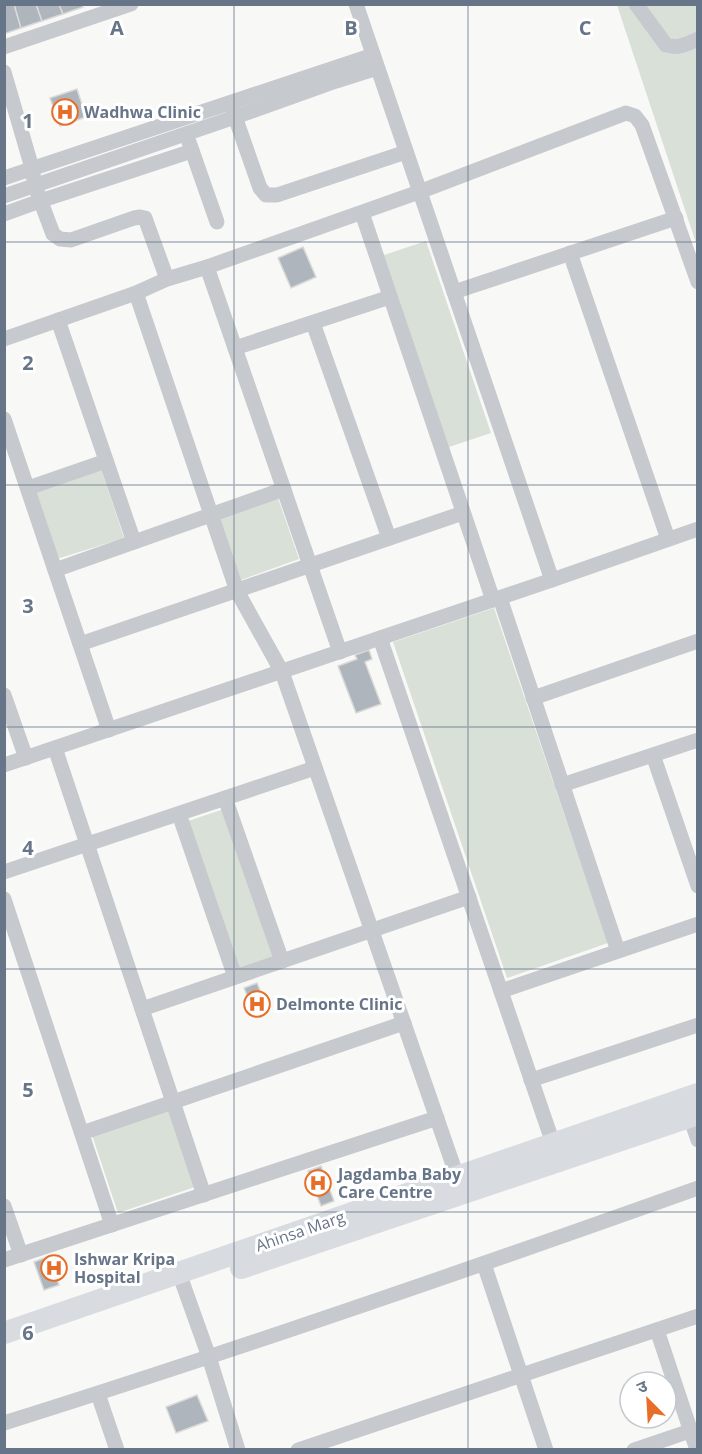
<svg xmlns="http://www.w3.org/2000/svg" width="702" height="1454" viewBox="0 0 702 1454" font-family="'Open Sans','Noto Sans Devanagari',sans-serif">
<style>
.green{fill:#d9e0d7}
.building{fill:#aeb5bc;stroke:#dadad8;stroke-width:1.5}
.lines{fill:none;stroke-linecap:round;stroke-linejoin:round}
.minor{stroke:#c6c9cd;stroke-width:15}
.highway{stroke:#d8dbe0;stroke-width:22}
.grid{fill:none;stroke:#677588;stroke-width:1.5;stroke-opacity:0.55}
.labels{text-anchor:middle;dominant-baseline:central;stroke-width:6;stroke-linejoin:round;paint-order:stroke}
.poi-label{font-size:16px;font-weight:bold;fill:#677588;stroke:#fff;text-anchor:start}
.street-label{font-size:16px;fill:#677588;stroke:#fff}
.grid-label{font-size:20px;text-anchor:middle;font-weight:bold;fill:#677588;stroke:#fff;stroke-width:6;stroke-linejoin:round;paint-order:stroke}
</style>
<rect width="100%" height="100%" fill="#f8f9f6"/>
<g class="green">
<path d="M 617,5 L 697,5 L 697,246 Z"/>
<path d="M 426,241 L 491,433 L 449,447 L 384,255 Z"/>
<path d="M 101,469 L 124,538 L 57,559 L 35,491 Z"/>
<path d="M 278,498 L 299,559 L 241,580 L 219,519 Z"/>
<path d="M 494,608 L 608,943 L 507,978 L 393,642 Z"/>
<path d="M 224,809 L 275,959 L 239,971 L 188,821 Z"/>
<path d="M 169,1109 L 195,1187 L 118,1213 L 92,1135 Z"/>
</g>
<g class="building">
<path d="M 4,4 L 14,4 L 21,28 L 4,34 Z"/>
<path d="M 14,4 L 36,4 L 42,21 L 21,28 Z"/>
<path d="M 36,4 L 59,4 L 63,14 L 42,21 Z"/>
<path d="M 59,4 L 82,4 L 83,7 L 63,14 Z"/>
<path d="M 77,89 L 86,117 L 60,126 L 50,98 Z"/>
<path d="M 303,247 L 316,277 L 291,288 L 278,258 Z"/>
<path d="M 369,650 L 372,659 L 365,662 L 381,704 L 356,713 L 338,666 L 357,659 L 355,655 Z"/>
<path d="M 257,983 L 267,1007 L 254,1012 L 244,988 Z"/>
<path d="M 321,1166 L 334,1201 L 321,1206 L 308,1171 Z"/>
<path d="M 59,1255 L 63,1266 L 54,1270 L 59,1285 L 44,1290 L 34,1262 L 49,1256 L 50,1259 Z"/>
<path d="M 197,1395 L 208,1421 L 176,1433 L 166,1407 Z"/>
</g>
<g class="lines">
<g class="minor">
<path d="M 356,4 L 552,580"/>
<path d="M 636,4 L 666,45 C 678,49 687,44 698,39"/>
<path d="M 4,47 L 131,4"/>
<path d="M 4,72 L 32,168 L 35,186 L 53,234 L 60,239 L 71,240 L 134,218 L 140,217 L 145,218 L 167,279"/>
<path d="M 232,108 L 260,188 L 266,195 L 277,195 L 406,152"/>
<path d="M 189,142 L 217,222"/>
<path d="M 4,178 L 373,55"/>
<path d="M 4,196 L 235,117 L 336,81 L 377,68"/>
<path d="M 362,213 L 493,600"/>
<path d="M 4,214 L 40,201 L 192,151"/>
<path d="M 570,253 L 668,539"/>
<path d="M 207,267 L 340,652"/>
<path d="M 454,292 L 676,218"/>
<path d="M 136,293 L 237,591 L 282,672 L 460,1185"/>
<path d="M 58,320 L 134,542"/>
<path d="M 313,323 L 389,538"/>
<path d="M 4,339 L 136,293 L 167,279 L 207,267 L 419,192 L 626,113 L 635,116 L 642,125 L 698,282"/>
<path d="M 235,348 L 390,297"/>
<path d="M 4,419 L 109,730"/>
<path d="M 28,488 L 106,461"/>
<path d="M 55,570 L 284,489"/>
<path d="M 500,598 L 618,951"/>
<path d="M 380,638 L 556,1152"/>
<path d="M 80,644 L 463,513"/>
<path d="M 4,695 L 26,758"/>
<path d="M 533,698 L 698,641"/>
<path d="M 55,748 L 204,1195"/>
<path d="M 653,755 L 698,886"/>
<path d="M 4,765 L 552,580 L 698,529"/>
<path d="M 562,785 L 698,740"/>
<path d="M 225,798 L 282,961"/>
<path d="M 179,814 L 235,977"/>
<path d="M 4,872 L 315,768"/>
<path d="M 4,899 L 112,1225"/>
<path d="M 501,991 L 698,924"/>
<path d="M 142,1009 L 469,897"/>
<path d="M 531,1080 L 698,1025"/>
<path d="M 687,1108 L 698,1140"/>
<path d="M 82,1133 L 404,1023"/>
<path d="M 4,1206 L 21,1255"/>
<path d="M 4,1260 L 437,1118"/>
<path d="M 484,1264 L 546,1450"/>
<path d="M 179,1273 L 209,1357 L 238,1450"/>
<path d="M 657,1330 L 697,1450"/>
<path d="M 98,1394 L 117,1450"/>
<path d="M 4,1423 C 237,1350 468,1270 698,1188"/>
<path d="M 298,1450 L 698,1316"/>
<path d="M 634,1450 L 690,1431"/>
</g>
<g class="highway">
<path d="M 241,1268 L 698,1114"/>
<path d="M 4,1333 L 698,1094"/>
</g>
</g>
<path class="grid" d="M 234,4 L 234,1450M 468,4 L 468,1450M 4,242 L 698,242M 4,485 L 698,485M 4,727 L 698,727M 4,969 L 698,969M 4,1212 L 698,1212"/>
<defs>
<g id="hospital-ring" transform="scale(1.35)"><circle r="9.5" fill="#fff" stroke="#e66e28" stroke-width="1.5"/><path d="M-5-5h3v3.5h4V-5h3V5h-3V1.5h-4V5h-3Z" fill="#e66e28"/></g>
</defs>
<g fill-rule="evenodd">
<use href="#hospital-ring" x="65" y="112"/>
<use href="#hospital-ring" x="257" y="1004"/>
<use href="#hospital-ring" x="318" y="1183"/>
<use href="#hospital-ring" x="54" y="1268"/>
</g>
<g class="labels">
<g class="poi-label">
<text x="84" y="112">Wadhwa Clinic</text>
<text x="276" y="1004">Delmonte Clinic</text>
<text x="338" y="1174">Jagdamba Baby<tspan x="338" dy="18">Care Centre</tspan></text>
<text x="74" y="1259">Ishwar Kripa<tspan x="74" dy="18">Hospital</tspan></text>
</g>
<g class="street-label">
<text transform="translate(300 1231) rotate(-19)">Ahinsa Marg</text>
</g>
</g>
<g class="grid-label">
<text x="117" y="35">A</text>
<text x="351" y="35">B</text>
<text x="585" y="35">C</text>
<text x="28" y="128">1</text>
<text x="28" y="370">2</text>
<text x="28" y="613">3</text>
<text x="28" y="855">4</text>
<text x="28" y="1097">5</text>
<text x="28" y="1340">6</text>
</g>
<rect width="702" height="1454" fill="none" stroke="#677588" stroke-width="12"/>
<g transform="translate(648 1400) rotate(336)"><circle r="28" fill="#ffffff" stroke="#c2c8cf" stroke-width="1.5"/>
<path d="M0-4.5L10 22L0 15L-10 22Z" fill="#e66e28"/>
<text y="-9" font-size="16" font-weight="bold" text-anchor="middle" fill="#677588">उ</text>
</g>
</svg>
